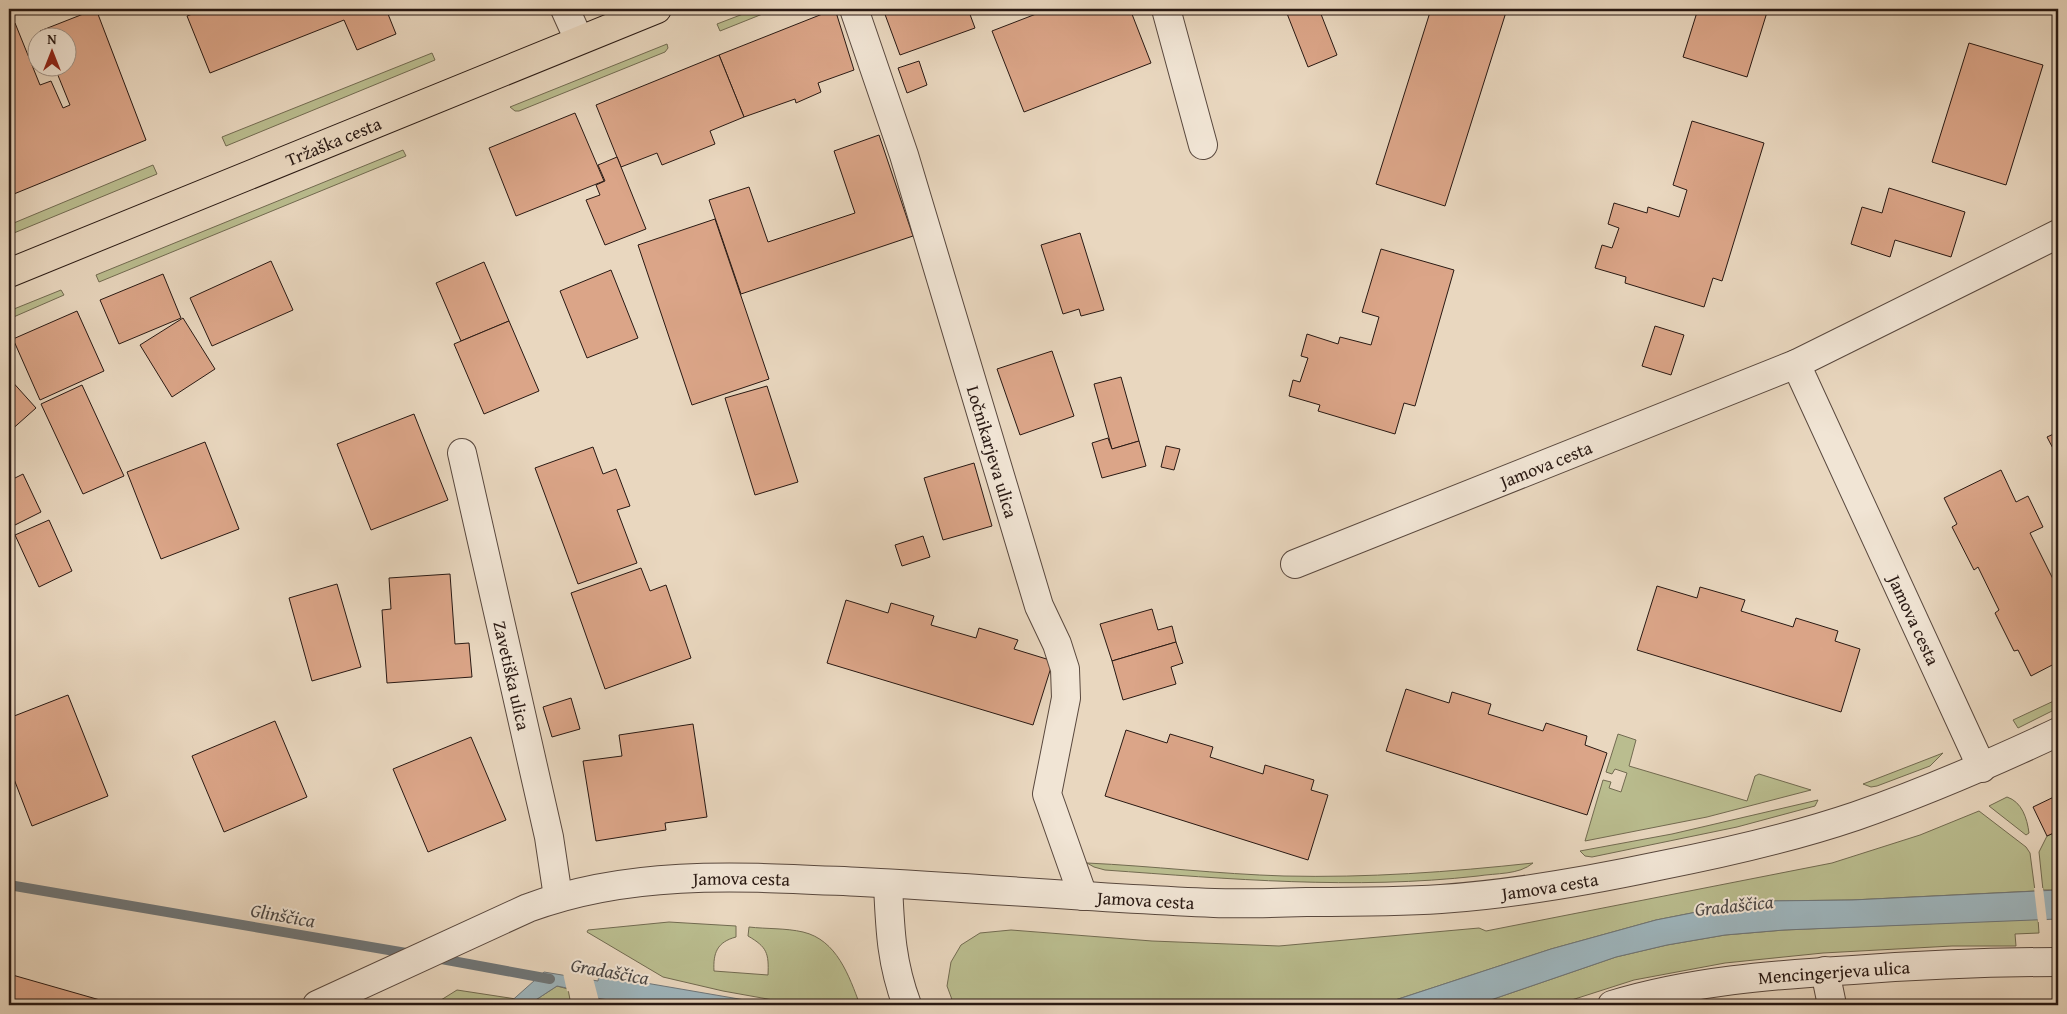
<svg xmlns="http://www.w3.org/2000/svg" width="2067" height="1014" viewBox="0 0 2067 1014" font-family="'Gentium Book Plus',serif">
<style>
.green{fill:#babd8f;stroke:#726b51}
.water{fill:#9eb6be;stroke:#6f777a}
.pier{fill:#e9d7bf}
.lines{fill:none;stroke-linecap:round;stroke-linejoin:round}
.stream{stroke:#6f777a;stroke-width:10}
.building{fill:#dba588;stroke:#291913}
.minor-casing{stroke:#59483e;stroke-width:30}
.major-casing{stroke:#291913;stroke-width:30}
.minor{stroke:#f1e5d5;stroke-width:28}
.major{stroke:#e9d7bf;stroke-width:28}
.labels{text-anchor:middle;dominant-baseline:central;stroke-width:4;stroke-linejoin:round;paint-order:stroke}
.street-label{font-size:18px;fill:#291913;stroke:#f1e5d5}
.water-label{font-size:19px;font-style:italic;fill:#4c4846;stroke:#f1e5d5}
</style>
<rect width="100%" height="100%" fill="#e9d7bf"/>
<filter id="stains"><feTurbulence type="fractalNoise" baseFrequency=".004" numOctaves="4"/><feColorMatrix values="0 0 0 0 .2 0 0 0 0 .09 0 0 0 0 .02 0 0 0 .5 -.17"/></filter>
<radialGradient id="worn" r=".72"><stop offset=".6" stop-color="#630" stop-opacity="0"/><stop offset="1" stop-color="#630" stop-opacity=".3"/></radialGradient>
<g class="green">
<path d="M 756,9 L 775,9 L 720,31 L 717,24 Z"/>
<path d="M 667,44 L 668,48 L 665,52 L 519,111 L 515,111 L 510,107 Z"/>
<path d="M 432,53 L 435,60 L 226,146 L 222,137 Z"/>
<path d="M 403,150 L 406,156 L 99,282 L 96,275 Z"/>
<path d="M 153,165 L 157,174 L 9,235 L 9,225 Z"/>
<path d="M 61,290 L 64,295 L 9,319 L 9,311 Z"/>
<path d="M 2058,699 L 2058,708 L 2018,728 L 2013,720 Z"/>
<path d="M 1618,734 L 1636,740 L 1629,766 L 1747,801 L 1755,776 L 1759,774 L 1811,790 L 1707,817 L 1585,841 L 1603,780 L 1611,782 L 1609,788 L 1621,792 L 1627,773 L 1615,769 L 1612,774 L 1606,772 Z"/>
<path d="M 1943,753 L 1930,766 L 1877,786 L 1871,787 L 1863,784 Z"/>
<path d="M 2007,797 C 2022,802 2027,818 2029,833 L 2026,835 L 1989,806 Z"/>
<path d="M 1818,800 L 1815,806 L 1737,827 L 1592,857 L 1585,856 L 1580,851 L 1672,834 Z"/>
<path d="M 1979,811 L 2026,847 L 2030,853 L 2035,891 L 1852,900 L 1766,901 L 1712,909 L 1656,920 L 1551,949 L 1380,1005 L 954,1005 L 947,986 L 951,962 L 961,945 L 980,933 L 1011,930 L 1152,941 L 1279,946 L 1479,928 L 1486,931 L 1832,863 L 1920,835 Z"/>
<path d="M 2058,831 L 2058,890 L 2043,890 L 2039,852 L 2047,836 Z"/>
<path d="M 1087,863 C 1152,866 1218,874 1284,876 C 1367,878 1450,872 1533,863 C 1519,875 1496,873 1478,876 C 1354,890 1230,879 1105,870 L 1094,867 Z"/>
<path d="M 2038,919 L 2039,933 L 2015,934 L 2016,946 L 1952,946 L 1823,953 L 1725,963 L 1634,980 L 1556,1005 L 1476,1005 L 1616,957 L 1667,945 L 1725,935 L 1784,930 Z"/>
<path d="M 669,922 L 736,926 L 736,937 C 717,942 713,953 714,971 L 768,975 C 769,953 767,947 748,936 L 749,927 C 766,929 786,928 803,932 C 837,940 849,976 860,1005 L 801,1005 L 723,991 L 663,977 L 587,932 L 588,930 Z"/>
<path d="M 557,986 L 568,989 L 571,1005 L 528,1005 Z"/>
<path d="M 457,990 L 516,999 L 507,1005 L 433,1005 Z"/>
</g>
<g class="water">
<path d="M 2058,890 L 2058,919 L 1784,930 L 1725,935 L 1667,945 L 1616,957 L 1476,1005 L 1380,1005 L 1551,949 L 1656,920 L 1712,909 L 1766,901 L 1852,900 Z"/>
<path d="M 544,972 L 598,981 L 599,975 L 774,1005 L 641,1005 L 596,998 L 596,994 L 557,986 L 528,1005 L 507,1005 Z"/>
</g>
<g class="pier">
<path d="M 2034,888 L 2043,888 L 2047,922 L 2038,922 Z"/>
<path d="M 563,973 L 593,978 L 599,1001 L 595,1000 L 594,996 L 567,991 Z"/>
</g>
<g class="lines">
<g class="stream">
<path d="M 9,885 L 412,954"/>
<path d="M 436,958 L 550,979"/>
</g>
</g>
<g class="building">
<path d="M 96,9 L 146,140 L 9,196 L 9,25 L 15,23 L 40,85 L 51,81 L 63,108 L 70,105 L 55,68 L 68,68 L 68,38 L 43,38 L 40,31 Z"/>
<path d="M 205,9 L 386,9 L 396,34 L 357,50 L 344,20 L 210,73 L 187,16 Z"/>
<path d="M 835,9 L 854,70 L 818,83 L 821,92 L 796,103 L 795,99 L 744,117 L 719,55 Z"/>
<path d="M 883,9 L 968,9 L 975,28 L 900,55 Z"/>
<path d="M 1049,9 L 1130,9 L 1151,63 L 1024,112 L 992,31 Z"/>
<path d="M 1293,9 L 1319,9 L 1337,55 L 1308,67 L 1286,11 Z"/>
<path d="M 1431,9 L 1507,9 L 1445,206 L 1376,184 Z"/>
<path d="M 1698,9 L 1768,9 L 1747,77 L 1683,57 Z"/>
<path d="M 1969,43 L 2043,65 L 2006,185 L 1932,162 Z"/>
<path d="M 719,55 L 744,117 L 710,131 L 715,144 L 662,165 L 657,153 L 621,167 L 596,105 Z"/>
<path d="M 919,61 L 927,85 L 907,93 L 898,68 Z"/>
<path d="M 575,113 L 604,181 L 516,216 L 489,148 Z"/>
<path d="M 1692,121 L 1764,143 L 1722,281 L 1713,278 L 1704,307 L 1625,283 L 1626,277 L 1595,268 L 1602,245 L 1612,248 L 1619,228 L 1608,224 L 1614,203 L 1647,213 L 1648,207 L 1679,217 L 1687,190 L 1673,185 Z"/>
<path d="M 879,135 L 913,236 L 741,294 L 709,200 L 749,187 L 768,242 L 855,213 L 834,151 Z"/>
<path d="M 617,157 L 646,229 L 605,245 L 586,200 L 600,195 L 596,185 L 605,181 L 598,165 Z"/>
<path d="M 1889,188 L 1965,212 L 1951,257 L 1895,240 L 1890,257 L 1851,244 L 1862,207 L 1882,213 Z"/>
<path d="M 715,219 L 769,379 L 692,405 L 638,245 Z"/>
<path d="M 1080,233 L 1104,310 L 1081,316 L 1079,309 L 1063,314 L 1041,245 Z"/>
<path d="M 1381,249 L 1454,270 L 1415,406 L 1404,403 L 1395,434 L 1318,411 L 1320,405 L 1289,396 L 1293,380 L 1300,382 L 1308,358 L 1301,356 L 1307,334 L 1338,344 L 1340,337 L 1371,345 L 1379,317 L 1362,312 Z"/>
<path d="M 271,261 L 293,310 L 212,346 L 190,298 Z"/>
<path d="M 484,262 L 509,321 L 461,341 L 436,283 Z"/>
<path d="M 611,270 L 638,338 L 587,358 L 560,291 Z"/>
<path d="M 163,274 L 181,318 L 119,344 L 100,300 Z"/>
<path d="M 77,311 L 104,371 L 40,400 L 13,339 Z"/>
<path d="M 183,318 L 215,369 L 172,397 L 140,345 Z"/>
<path d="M 509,321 L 539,391 L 484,414 L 454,344 Z"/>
<path d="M 1655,326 L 1684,335 L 1671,375 L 1642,366 Z"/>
<path d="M 1052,351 L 1074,416 L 1020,435 L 997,369 Z"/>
<path d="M 1121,377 L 1139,441 L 1112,449 L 1094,384 Z"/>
<path d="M 9,378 L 36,408 L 9,432 Z"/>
<path d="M 82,385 L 124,476 L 83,494 L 41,404 Z"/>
<path d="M 767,386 L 798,482 L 755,495 L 725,398 Z"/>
<path d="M 414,414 L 448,500 L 371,530 L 337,444 Z"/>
<path d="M 2058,432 L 2058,458 L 2047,437 Z"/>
<path d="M 1108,438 L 1112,449 L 1139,441 L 1146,466 L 1102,478 L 1092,443 Z"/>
<path d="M 205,442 L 239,529 L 161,559 L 127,472 Z"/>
<path d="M 1166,446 L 1180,449 L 1174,470 L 1161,467 Z"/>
<path d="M 593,447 L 603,474 L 616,469 L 630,506 L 617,510 L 637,563 L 578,584 L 535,468 Z"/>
<path d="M 974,463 L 992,526 L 943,540 L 924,478 Z"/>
<path d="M 2001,470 L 2016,502 L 2028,496 L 2043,527 L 2030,533 L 2057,587 L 2058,587 L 2058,662 L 2031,676 L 2018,650 L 2014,651 L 1995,613 L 1999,610 L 1978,567 L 1974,570 L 1952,527 L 1957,524 L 1944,498 Z"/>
<path d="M 23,474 L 41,512 L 9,528 L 9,481 Z"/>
<path d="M 49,520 L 72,571 L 39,587 L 15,535 Z"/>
<path d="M 923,536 L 930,557 L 902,566 L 895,545 Z"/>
<path d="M 641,568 L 650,591 L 666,585 L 691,658 L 605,689 L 571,593 Z"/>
<path d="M 450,574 L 455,644 L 469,643 L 472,677 L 387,683 L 382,610 L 391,609 L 389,578 Z"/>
<path d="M 337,584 L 361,667 L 312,681 L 289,598 Z"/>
<path d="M 1657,586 L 1697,598 L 1700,587 L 1745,600 L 1741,611 L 1793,627 L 1796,618 L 1838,631 L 1835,641 L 1860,649 L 1841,712 L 1637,650 Z"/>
<path d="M 846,600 L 888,613 L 891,603 L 934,616 L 931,625 L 976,638 L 979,628 L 1018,640 L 1014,649 L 1053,661 L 1033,725 L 827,663 Z"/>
<path d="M 1152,609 L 1158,630 L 1172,626 L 1176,642 L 1112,661 L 1100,624 Z"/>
<path d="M 1176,642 L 1183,663 L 1171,667 L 1176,684 L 1123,700 L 1112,661 Z"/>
<path d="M 1406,689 L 1449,703 L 1452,692 L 1491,704 L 1488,714 L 1543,731 L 1546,723 L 1587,736 L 1585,745 L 1607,753 L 1587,815 L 1386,751 Z"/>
<path d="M 68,695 L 108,796 L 32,826 L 9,766 L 9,718 Z"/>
<path d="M 571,698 L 580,729 L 552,737 L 543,707 Z"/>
<path d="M 275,721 L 307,797 L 224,832 L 192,756 Z"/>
<path d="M 693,724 L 707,817 L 665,823 L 666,830 L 596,841 L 583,761 L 622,756 L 619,735 Z"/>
<path d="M 1126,730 L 1167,743 L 1170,734 L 1213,747 L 1210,757 L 1263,774 L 1265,765 L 1314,780 L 1311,790 L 1328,795 L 1308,860 L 1105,796 Z"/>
<path d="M 471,737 L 506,820 L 428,852 L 393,769 Z"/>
<path d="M 2058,795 L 2058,831 L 2047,836 L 2033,807 Z"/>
<path d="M 9,974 L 107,1002 L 106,1005 L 9,1005 Z"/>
</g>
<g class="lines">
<g class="minor-casing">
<g id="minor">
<path d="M 565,9 L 579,40"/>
<path id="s1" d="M 854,9 L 904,155 L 1039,606 L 1057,644 L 1065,669 L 1066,698 L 1047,794 L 1083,896"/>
<path d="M 1166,9 L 1203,145"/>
<path id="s2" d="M 462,453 L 549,837 L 558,897"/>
<path id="s3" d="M 1295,564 L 1796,364"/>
<path d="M 1982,768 L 1796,364 L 2058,234"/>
<path d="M 888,884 C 890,929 891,962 907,1005"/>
<path d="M 1825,971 L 1832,1005"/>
<path id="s4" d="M 317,1005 L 528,908 C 635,868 749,877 861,882 C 979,888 1096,898 1214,903 C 1245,904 1276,903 1308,902 C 1352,902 1397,902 1441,899 C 1514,894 1587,881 1658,866 C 1725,853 1791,838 1856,816 C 1925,792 1992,763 2058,732"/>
<path id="s5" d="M 1612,1005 C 1690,981 1772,975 1853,970 C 1921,965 1990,962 2058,962"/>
</g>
</g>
<g class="major-casing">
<g id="major">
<path id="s6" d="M 9,273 L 657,9"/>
</g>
</g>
<use href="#minor" class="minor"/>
<use href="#major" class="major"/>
</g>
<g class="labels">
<g class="street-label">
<text stroke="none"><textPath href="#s6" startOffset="350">Tržaška cesta</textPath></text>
<text stroke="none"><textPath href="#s1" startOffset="464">Ločnikarjeva ulica</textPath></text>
<text stroke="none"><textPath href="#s3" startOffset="270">Jamova cesta</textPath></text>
<text transform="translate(1914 620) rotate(65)">Jamova cesta</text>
<text stroke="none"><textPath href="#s2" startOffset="228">Zavetiška ulica</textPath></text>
<text stroke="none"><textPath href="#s4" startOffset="449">Jamova cesta</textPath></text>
<text stroke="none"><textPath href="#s4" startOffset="1259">Jamova cesta</textPath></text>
<text stroke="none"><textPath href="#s4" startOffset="854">Jamova cesta</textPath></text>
<text stroke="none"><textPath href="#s5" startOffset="225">Mencingerjeva ulica</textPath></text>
</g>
<g class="water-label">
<text transform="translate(1734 905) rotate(-6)">Gradaščica</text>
<text transform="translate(283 915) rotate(10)">Glinščica</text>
<text transform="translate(610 971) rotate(10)">Gradaščica</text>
</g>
</g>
<rect width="2067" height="1014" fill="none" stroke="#e9d7bf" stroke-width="30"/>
<rect x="10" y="10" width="2047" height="994" fill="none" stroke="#291913" stroke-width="2.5"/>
<rect x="15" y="15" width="2037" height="984" fill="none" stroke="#291913"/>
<g transform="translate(52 52)"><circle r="24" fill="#f1e5d5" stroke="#a19387"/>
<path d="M0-4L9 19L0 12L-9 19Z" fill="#8f2418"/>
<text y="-8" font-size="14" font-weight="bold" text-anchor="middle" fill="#291913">N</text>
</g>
<rect width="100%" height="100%" filter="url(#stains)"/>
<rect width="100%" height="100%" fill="url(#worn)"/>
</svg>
